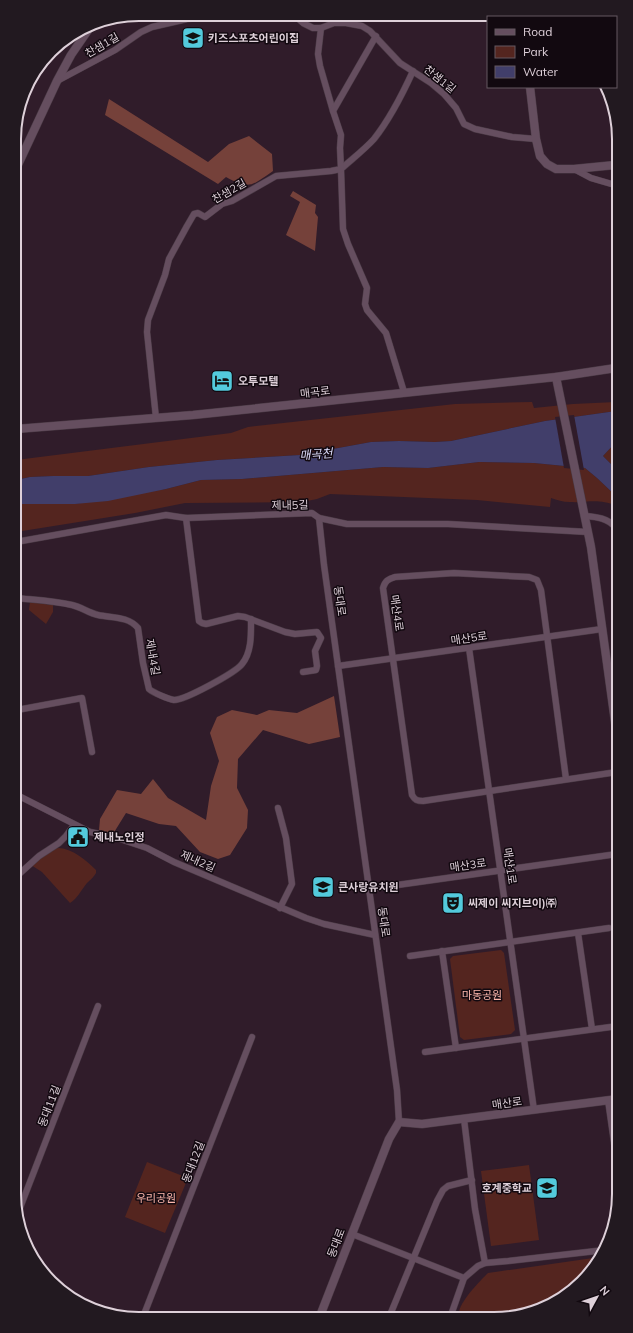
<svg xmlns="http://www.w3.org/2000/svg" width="633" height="1333" viewBox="0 0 633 1333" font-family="Mulish,'Noto Sans KR',sans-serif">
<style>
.green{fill:#54251f}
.forest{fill:#75413a}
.water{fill:#413e6a}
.pier{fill:#301c2a}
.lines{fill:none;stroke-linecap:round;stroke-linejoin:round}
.minor-casing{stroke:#4b3b46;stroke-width:7}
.tertiary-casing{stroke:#4b3b46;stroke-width:9}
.minor{stroke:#654e5f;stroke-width:6}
.tertiary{stroke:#654e5f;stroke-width:8}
.labels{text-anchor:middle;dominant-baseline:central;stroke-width:3;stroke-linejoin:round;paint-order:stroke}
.poi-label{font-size:11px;font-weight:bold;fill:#ded0d9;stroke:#120910;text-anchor:start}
.street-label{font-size:11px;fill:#ded0d9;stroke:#120910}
.park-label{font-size:11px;fill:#fdb7ac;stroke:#120910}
.water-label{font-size:12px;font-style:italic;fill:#d9d9f7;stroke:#120910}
.rim{fill:none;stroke:#ded0d9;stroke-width:2}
</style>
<rect width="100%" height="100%" fill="#301c2a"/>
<g class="green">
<path d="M 532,402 L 534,408 L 573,404 L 616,402 L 616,411 L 545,421 L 451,441 L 435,442 L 399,441 L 371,442 L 300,455 L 217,460 L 149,467 L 88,476 L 53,476 L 30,477 L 16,480 L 16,460 L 231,433 L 248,427 L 455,404 Z"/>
<path d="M 616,442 L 616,469 L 603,456 Z"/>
<path d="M 479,462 L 534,463 L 585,468 L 597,478 L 616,496 L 616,506 C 599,498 587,503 570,502 C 563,502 557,500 551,498 L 550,507 L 477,500 L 330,494 L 317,499 L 302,502 L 185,503 L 135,513 L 16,532 L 16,504 L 75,504 L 166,489 L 201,480 L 242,479 L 383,467 L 428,468 Z"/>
<path d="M 30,602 L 53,605 L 53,612 L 46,624 L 29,610 Z"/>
<path d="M 59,848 C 73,849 86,860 96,870 L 96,873 C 94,877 90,880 87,883 C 81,890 78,898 70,903 L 42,872 L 31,865 L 53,849 Z"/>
<path d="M 501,950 L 504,953 L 515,1030 L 511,1034 L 464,1040 L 460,1037 L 450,959 L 453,956 Z"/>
<path d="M 147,1162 L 188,1178 L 165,1233 L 125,1217 Z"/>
<path d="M 529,1165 L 539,1240 L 491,1246 L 481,1171 Z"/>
<path d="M 600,1257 L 593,1270 L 564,1298 L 526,1315 L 459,1315 C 457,1304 480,1281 488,1273 Z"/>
</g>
<g class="forest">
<path d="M 109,99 L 208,162 L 229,144 L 249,136 L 272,154 L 273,171 C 251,186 250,190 226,177 L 218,184 L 105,115 Z"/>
<path d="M 293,191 L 316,205 L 315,213 L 318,217 L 315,251 L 286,235 L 300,202 L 290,196 Z"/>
<path d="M 334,696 L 340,737 L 309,744 L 263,730 L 238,759 L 237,788 L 248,810 L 247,828 L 230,855 L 218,859 L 200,852 L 176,826 L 159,824 L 126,813 L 113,834 L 99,830 L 100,819 L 117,790 L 141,794 L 153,779 L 168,798 L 206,820 L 211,786 L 219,761 L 210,733 L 217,717 L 232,710 L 257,715 L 269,710 L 297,713 Z"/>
</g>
<path class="water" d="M 616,411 L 616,442 L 603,456 L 616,469 L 616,496 L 597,478 L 585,468 L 534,463 L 479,462 L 428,468 L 383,467 L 242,479 L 201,480 L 166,489 L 108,501 L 75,504 L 16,504 L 16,480 L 30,477 L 53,476 L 88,476 L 149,467 L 217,460 L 300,455 L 371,442 L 399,441 L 435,442 L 451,441 L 545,421 Z"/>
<path class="pier" d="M 574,415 L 584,470 L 564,468 L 555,417 Z"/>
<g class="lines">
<g class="minor-casing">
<g id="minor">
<path d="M 294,15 L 303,23 L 313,28 L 321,28 L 334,23 L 346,23 L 362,26 L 370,31 L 400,63 L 431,83 L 444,94 L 456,108 L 464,124 L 475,129 L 512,137 L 536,139"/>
<path d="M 321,28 L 318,54 L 320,66 L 333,111"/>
<path d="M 57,81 L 115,50 L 141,32 L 152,27 L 187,19 L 228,15"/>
<path d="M 574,169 L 591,178 L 615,185"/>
<path d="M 404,392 L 386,333 L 367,310 L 365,304 L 367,288 L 348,244 L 343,229 L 341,169 C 352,159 364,150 374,139 C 389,120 403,93 413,71"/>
<path d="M 156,418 L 147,332 L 148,320 L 165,275 L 169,259 L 187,226 L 194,214 L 198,213 L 205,217 L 222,204 L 232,201 L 276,176 L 331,171 L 341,169 L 340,148 L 341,135 L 333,111 L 376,36"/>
<path d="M 585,516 C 597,517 608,518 616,528"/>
<path d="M 186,518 L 199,621 L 202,623 L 206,624 L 238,616 L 245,617 L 285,632 L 295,634 L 317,632 L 321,638 L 315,651 L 317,666 L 316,670 L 303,672"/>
<path d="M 319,518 L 324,565 L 397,1090 L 399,1122"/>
<path d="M 16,542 L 166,515 L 186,518 L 312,513 L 319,518 L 347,524 L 448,524 L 588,532"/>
<path d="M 16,598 C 35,600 54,601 72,605 C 81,607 89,613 98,615 C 112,618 128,616 138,628 L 143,663 L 149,689 C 154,693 168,699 174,700 C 185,700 235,673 242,664 C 252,652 251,633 251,619"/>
<path d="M 469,648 L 534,1110"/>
<path d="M 338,666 L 602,629"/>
<path d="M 17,710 L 82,698 L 92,752"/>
<path d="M 566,779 L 541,590 L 537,580 L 529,577 L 454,573 L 395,577 C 388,579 385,581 383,588 L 412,795 C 415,800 417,801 423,801 L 617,772"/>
<path d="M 17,795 L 90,832 L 114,837 L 147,848 L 174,862 L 306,918 L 324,924 L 375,935"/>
<path d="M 278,808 L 286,838 L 292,884 L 280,908"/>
<path d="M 17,876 L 39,856 L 59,843 L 66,836 L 74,825"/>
<path d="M 369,889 L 617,854"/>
<path d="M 578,933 L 592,1029"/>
<path d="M 442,951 L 456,1048"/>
<path d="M 410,956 L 609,928"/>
<path d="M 425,1052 L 618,1026"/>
<path d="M 608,1100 L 619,1177"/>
<path d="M 464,1119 L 475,1209 L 485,1263"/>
<path d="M 18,1213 L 98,1006"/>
<path d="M 352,1234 L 464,1278"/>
<path d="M 390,1315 L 437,1201 L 443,1190 L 448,1186 L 472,1180"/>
<path d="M 451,1315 L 464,1278 L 478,1266 L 485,1263 L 508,1261 L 605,1250"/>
<path d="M 143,1317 L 252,1037"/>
</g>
</g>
<g class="tertiary-casing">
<g id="tertiary">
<path d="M 530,87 L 536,139 L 540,156 L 547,164 L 556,169 L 574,169 L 615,165"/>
<path d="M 15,171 L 57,81 L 71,55 L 93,23"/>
<path d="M 556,377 L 591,547 L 617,736"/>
<path d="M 16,429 L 193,415 L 556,377 L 616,368"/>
<path d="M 320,1316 L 389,1139 L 399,1122 L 422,1124 L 618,1099"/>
</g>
</g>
<use href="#minor" class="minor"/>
<use href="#tertiary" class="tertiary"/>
</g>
<defs>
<g id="school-square" transform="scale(1.15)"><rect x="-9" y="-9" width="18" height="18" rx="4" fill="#53cadc" stroke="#120910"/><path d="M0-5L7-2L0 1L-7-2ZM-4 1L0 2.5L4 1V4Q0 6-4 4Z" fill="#111"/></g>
<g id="hotel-square" transform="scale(1.15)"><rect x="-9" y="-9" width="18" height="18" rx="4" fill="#53cadc" stroke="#120910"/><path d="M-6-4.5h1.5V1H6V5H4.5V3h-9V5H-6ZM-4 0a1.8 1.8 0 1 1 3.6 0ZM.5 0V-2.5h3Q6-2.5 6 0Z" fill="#111"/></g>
<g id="civic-square" transform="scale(1.15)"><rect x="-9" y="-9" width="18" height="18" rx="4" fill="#53cadc" stroke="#120910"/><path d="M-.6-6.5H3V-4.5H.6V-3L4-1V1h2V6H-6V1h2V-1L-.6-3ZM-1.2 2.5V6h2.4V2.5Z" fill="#111"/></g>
<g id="theatre-square" transform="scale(1.15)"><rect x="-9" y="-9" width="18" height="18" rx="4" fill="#53cadc" stroke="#120910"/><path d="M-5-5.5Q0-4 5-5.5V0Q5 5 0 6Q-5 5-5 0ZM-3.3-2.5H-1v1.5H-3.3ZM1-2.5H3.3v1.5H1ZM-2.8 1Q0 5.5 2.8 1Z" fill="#111"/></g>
</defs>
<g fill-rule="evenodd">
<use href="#school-square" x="193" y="38"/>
<use href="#hotel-square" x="222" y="381"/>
<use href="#civic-square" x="78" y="837"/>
<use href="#school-square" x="323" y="887"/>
<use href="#theatre-square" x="453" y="903"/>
<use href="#school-square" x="547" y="1188"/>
</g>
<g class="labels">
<g class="poi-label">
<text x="208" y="38">키즈스포츠어린이집</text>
<text x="238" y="381">오투모텔</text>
<text x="94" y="837">제내노인정</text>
<text x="338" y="887">큰사랑유치원</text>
<text x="468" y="903">씨제이 씨지브이)㈜</text>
<text x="532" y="1188" text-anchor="end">호계중학교</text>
</g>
<g class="street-label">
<text transform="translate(102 45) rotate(-30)">찬샘1길</text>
<text transform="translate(440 79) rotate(39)">찬샘1길</text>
<text transform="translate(229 191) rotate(-30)">찬샘2길</text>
<text transform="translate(315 392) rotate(-7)">매곡로</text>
<text transform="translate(290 505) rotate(-1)">제내5길</text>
<text transform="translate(340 601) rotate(82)">동대로</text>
<text transform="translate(397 613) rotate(82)">매산4로</text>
<text transform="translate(469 638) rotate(-8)">매산5로</text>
<text transform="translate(153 657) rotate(80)">제내4길</text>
<text transform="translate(198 861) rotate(24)">제내2길</text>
<text transform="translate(468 865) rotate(-8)">매산3로</text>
<text transform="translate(510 866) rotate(82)">매산1로</text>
<text transform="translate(384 922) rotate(82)">동대로</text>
<text transform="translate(507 1103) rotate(-8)">매산로</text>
<text transform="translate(49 1106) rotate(-69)">동대11길</text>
<text transform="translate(193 1162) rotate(-69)">동대12길</text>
<text transform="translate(336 1243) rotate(-69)">동대로</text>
</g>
<g class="park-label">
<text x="482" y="995">마동공원</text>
<text x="156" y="1198">우리공원</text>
</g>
<g class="water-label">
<text transform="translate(316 454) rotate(-4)">매곡천</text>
</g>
</g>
<path d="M0 0H633V1333H0ZM139 21H494A118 118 0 0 1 612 139V1194A118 118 0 0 1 494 1312H139A118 118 0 0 1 21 1194V139A118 118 0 0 1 139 21Z" fill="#221920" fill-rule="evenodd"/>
<path class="rim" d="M139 21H494A118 118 0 0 1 612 139V1194A118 118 0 0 1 494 1312H139A118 118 0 0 1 21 1194V139A118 118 0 0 1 139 21Z"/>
<rect x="487" y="16" width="130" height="72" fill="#120910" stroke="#645960"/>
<rect x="495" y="29" width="20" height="6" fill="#654e5f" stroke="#645960"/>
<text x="523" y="36" font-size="12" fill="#ded0d9">Road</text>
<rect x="495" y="46" width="20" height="12" fill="#54251f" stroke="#645960"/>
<text x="523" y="56" font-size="12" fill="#ded0d9">Park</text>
<rect x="495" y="66" width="20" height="12" fill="#413e6a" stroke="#645960"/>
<text x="523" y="76" font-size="12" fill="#ded0d9">Water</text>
<g transform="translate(597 1297) rotate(50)" stroke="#120910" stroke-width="3" paint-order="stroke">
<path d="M0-3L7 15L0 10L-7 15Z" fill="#ded0d9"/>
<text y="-6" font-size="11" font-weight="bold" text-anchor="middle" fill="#ded0d9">N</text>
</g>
</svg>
